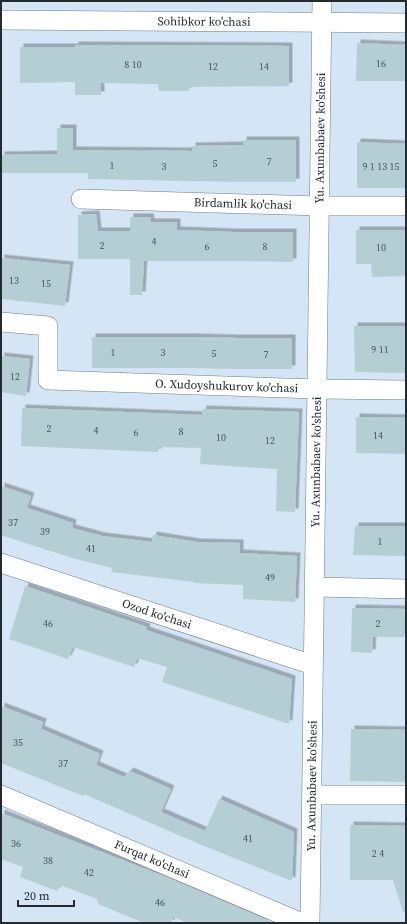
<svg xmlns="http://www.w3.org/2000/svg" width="407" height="924" viewBox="0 0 407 924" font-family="'Source Serif 4',serif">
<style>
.building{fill:#b5ced4;filter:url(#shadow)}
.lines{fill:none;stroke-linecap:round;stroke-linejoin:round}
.street-casing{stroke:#6d7c8b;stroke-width:20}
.street{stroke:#fff;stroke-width:19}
.labels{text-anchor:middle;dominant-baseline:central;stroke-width:3;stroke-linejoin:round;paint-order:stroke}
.number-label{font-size:10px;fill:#485359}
.street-label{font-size:12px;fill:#242a30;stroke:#d4e5f5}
</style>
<defs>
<filter id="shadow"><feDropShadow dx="3.5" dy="-3.5" stdDeviation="0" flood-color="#0004"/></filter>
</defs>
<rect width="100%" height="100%" fill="#d4e5f5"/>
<g class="building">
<path d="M 357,43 L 406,45 L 406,81 L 356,81 Z"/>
<path d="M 75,45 L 289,46 L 289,86 L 189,87 L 189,91 L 159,91 L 158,84 L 101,83 L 101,95 L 75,95 L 75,82 L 20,83 L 20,47 L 75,47 Z"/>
<path d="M 57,128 L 73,128 L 73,150 L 192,151 L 192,146 L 243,145 L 243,140 L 296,140 L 296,182 L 239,182 L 88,179 L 88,173 L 1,173 L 1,155 L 57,154 Z"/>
<path d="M 357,142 L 406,144 L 406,188 L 357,188 Z"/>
<path d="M 96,214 L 98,231 L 130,231 L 130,217 L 150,217 L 151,222 L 177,222 L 177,230 L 233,232 L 293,232 L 293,262 L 236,261 L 144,261 L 142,295 L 130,295 L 130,259 L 78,259 L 78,215 Z"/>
<path d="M 356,230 L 406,230 L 406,276 L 372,277 L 371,264 L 356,264 Z"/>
<path d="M 1,258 L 70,265 L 65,306 L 1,299 Z"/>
<path d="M 354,326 L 406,326 L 406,373 L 355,372 Z"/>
<path d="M 92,337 L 192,337 L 237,338 L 292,338 L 292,369 L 237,369 L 191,368 L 92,368 Z"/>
<path d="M 1,356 L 30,359 L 26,396 L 1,392 Z"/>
<path d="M 22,408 L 202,415 L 203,409 L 299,412 L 295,512 L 276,511 L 277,469 L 200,464 L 201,448 L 159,447 L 158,452 L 21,446 Z"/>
<path d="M 356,417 L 406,418 L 406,454 L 356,453 Z"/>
<path d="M 1,486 L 31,496 L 27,508 L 73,523 L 72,528 L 102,536 L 152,542 L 153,535 L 197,542 L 240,543 L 240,553 L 297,556 L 295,602 L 243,599 L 243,585 L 194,583 L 194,582 L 111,572 L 112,568 L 72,558 L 1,535 Z"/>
<path d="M 355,526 L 406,526 L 406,556 L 353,555 Z"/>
<path d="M 25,586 L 147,627 L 146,630 L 292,679 L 289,724 L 162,682 L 167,667 L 137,658 L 134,667 L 73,647 L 68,659 L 9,639 Z"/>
<path d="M 352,608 L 405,609 L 404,637 L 373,637 L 372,653 L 351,652 Z"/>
<path d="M 1,706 L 43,722 L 41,729 L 100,754 L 96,765 L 124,777 L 130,771 L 171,789 L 161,812 L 205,831 L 219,799 L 294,832 L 292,881 L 199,844 L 84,794 L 83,796 L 1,763 Z"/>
<path d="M 351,729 L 406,730 L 406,782 L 350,781 Z"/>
<path d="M 1,813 L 166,877 L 274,923 L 188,923 L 173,917 L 171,923 L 144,923 L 98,904 L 97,899 L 60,885 L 57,891 L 20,877 L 23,867 L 1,859 Z"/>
<path d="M 350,825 L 406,826 L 406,911 L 403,912 L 393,880 L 350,880 Z"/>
</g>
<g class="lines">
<g class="street-casing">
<g id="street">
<path id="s1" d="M 1,20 L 406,23"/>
<path id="s2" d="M 81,199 L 319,206 L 406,206"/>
<path id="s3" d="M 1,322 L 48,326 L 48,380 L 317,389 L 406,390"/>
<path id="s4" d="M 1,563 L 313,665"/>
<path d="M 315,587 L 406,589"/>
<path id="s5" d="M 1,795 L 302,923"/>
<path d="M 312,795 L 406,795"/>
<path id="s6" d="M 310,923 L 322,1"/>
</g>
</g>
<use href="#street" class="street"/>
</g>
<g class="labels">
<g class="number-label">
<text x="381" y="63">16</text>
<text x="133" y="64">8 10</text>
<text x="213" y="66">12</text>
<text x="264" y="66">14</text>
<text x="269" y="161">7</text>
<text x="215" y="163">5</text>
<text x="112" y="165">1</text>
<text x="164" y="166">3</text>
<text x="381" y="166">9 1 13 15</text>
<text x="154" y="241">4</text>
<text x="102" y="245">2</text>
<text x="207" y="246">6</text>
<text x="265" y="246">8</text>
<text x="381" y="247">10</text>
<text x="14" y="280">13</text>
<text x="46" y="283">15</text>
<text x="380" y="349">9 11</text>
<text x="113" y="352">1</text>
<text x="163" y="352">3</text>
<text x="214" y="353">5</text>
<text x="266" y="354">7</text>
<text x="15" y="376">12</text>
<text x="49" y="428">2</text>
<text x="96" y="430">4</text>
<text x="181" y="431">8</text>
<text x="136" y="432">6</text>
<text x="378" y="435">14</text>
<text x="221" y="437">10</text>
<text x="270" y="440">12</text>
<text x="13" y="522">37</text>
<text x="45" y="531">39</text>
<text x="380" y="541">1</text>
<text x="91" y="548">41</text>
<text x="270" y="577">49</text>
<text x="48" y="623">46</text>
<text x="378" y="623">2</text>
<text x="18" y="742">35</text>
<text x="63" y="763">37</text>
<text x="248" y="838">41</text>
<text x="16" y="843">36</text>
<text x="378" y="853">2 4</text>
<text x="48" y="860">38</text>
<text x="89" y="872">42</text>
<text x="160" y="902">46</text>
</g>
<g class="street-label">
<text stroke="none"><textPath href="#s1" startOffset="203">Sohibkor ko'chasi</textPath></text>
<text stroke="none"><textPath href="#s6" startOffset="785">Yu. Axunbabaev ko'shesi</textPath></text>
<text stroke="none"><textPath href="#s2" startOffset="162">Birdamlik ko'chasi</textPath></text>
<text stroke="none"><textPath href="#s3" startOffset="280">O. Xudoyshukurov ko'chasi</textPath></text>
<text stroke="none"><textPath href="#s6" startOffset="461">Yu. Axunbabaev ko'shesi</textPath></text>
<text stroke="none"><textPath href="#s4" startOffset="164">Ozod ko'chasi</textPath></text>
<text stroke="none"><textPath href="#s6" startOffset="137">Yu. Axunbabaev ko'shesi</textPath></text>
<text stroke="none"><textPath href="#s5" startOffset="164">Furqat ko'chasi</textPath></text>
</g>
</g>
<rect width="407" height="924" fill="none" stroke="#242a30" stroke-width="4"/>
<path d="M18 900v6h56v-6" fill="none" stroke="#242a30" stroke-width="2"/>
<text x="24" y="900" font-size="12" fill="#242a30" stroke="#d4e5f5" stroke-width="3" paint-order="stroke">20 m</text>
</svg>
